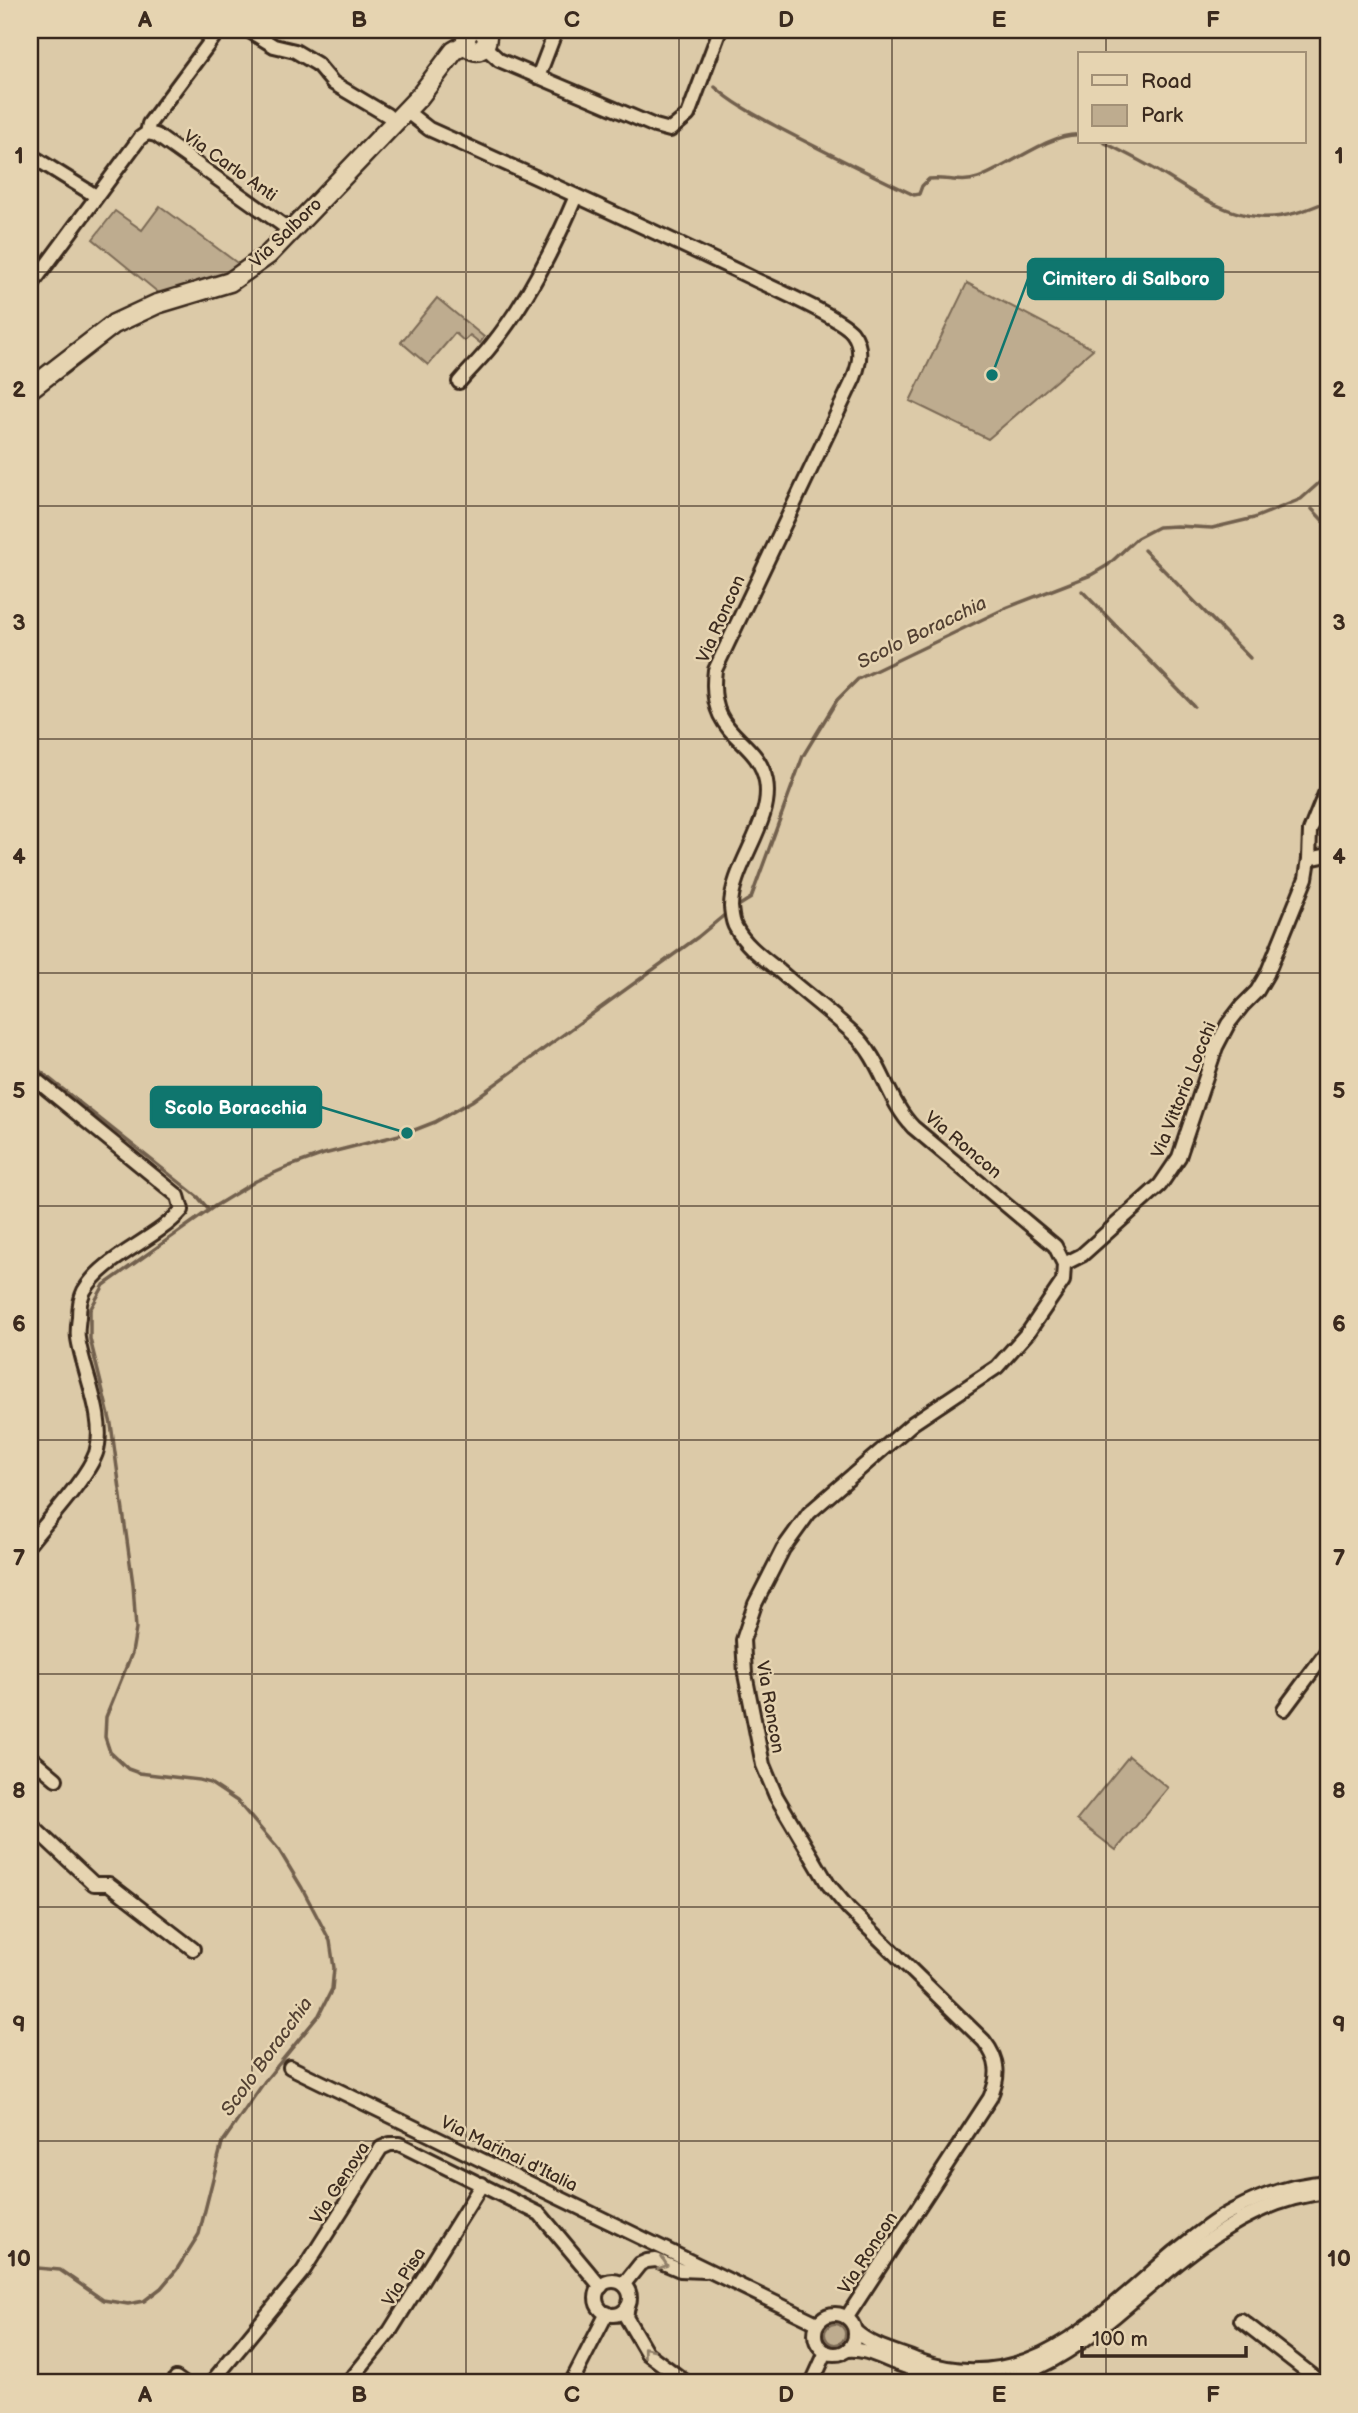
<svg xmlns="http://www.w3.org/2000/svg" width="1358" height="2413" viewBox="0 0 1358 2413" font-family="'Balsamiq Sans',sans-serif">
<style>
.green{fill:#beac8f;stroke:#7c6b56;stroke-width:2}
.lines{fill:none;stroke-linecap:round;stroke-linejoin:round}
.stream{stroke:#72604d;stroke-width:3.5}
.street-casing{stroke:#3b2a1e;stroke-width:18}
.secondary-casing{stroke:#3b2a1e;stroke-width:23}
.street{stroke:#e6d4b1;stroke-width:12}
.secondary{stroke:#e6d4b1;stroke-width:18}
.oneway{stroke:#907f68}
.grid{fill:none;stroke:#3b2a1e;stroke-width:2;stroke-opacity:0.55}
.labels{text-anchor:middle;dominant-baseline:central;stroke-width:5;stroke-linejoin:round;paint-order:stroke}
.street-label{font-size:18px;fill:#3b2a1e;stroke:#e6d4b1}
.water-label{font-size:19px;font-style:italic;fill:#524032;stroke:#e6d4b1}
.leader{fill:none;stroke:#0f766e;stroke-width:2.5}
.callout-dot{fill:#0f766e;stroke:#e6d4b1;stroke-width:2.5}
.callout{fill:#0f766e;stroke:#0f766e;stroke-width:2.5}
.callout-label{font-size:19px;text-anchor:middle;font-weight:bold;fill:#fff}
.neatline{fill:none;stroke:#3b2a1e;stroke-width:2.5}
.grid-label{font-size:23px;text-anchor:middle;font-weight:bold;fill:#3b2a1e}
</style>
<rect width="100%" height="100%" fill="#dccaa8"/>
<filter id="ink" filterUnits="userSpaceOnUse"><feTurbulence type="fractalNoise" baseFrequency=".0143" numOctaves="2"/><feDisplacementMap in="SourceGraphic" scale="14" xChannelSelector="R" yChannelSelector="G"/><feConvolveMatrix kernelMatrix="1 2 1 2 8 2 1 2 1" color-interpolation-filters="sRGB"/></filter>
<g filter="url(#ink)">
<g class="green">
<path d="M 160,206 L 240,265 L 213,279 L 212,277 L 205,279 L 205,281 L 160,294 L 93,239 L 115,211 L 142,230 Z"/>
<path d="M 967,283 L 1093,349 L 988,439 L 910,401 Z"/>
<path d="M 437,298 L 484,337 L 480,343 L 470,335 L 464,341 L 455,333 L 428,365 L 401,342 Z"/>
<path d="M 1129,1756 L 1168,1788 L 1116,1850 L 1077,1820 Z"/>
<circle cx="835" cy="2334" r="10"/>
</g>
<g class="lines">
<g class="stream">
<path d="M 715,87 C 735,105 759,117 783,130 C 827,153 870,174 914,195 L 919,194 L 922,186 L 929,179 C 946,177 961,184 978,178 C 1007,168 1051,132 1080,135"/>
<path d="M 1103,142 C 1121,151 1139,160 1156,170 C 1188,189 1221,214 1260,217 C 1284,219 1307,210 1328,201"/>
<path d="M 1312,509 L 1328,526"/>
<path d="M 1144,550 L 1250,658"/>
<path d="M 1082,591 L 1194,706"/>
<path d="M 735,908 L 751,898 L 803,756 L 837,700 L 858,679 L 1006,608 L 1091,575 L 1108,565 L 1137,538 L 1158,527 L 1177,526 L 1212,528 L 1254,518 L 1301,499 L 1328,475"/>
<path d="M 30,1063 L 198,1197 L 209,1210"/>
<path d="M 30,2271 L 37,2268 L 60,2270 L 103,2300 L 128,2304 L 144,2301 L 161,2288 L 177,2269 L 199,2234 L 222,2143 L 265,2081 L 319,2015 L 332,1989 L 334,1968 L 330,1941 L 302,1888 L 279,1850 L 237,1801 L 210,1783 L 199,1780 L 139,1773 L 128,1769 L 110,1752 L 105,1737 L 106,1717 L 132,1653 L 136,1629 L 133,1584 L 111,1424 L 90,1339 L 90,1310 L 104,1285 L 215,1206 L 256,1181 L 290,1166 L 324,1154 L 407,1133 L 435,1122 L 472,1101 L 698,937 L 728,912"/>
</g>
<g class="street-casing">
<g id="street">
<path d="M 248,30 L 274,46 L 295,51 L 317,64 L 333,83 L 387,115 L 395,123"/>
<path d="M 485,47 L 499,60 L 655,126 L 670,130 L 688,115 L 720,30"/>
<path d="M 538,77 L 556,30"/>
<path d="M 406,111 L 429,129 C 538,178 646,227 754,279 C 775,289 839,317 852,332 C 863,346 860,363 854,378 L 715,670 C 706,739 757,735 766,781 C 774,822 731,866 731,907 C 732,915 732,922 736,928 C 745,945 762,957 777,969 C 802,991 829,1011 854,1034 C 882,1060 887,1100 913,1127 L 1055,1246 L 1064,1264 L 1063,1281 L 1029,1331 L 997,1367 L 913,1423 L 809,1513 L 783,1549 L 755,1604 L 743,1640 L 745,1674 L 763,1765 L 776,1796 L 828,1884 L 849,1909 L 984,2041 C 999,2060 1000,2076 990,2098 L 847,2317"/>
<path d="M 147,133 L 156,135 L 291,231"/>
<path d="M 30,155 L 96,196"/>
<path d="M 30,287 L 140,138 L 147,133 L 149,124 L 219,30"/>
<path d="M 459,382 C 469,370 481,359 491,346 C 525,304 555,246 576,196"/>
<path d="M 1309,859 L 1328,855"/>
<path d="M 30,1075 L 178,1196 L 182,1210 C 155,1241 104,1256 84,1291 C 80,1299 79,1308 79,1317 C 78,1324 77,1331 78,1338 C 83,1372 107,1420 96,1453 C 87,1478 48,1520 30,1543"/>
<path d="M 1064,1264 L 1082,1255 L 1160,1185 L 1179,1157 L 1216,1047 L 1228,1024 L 1242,1006 L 1257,991 L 1267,974 L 1306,878 L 1309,859 L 1310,831 L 1325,794"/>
<path d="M 1284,1709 L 1328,1650"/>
<path d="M 30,1757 L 56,1779"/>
<path d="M 30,1824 L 94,1884 L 109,1884 L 193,1949"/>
<path d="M 290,2067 L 817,2323"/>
<circle cx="613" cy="2298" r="17"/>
<path d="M 624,2284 L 640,2264 L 647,2261 L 656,2260 L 680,2270 L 705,2271"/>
<path d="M 628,2306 L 626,2317 L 647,2353 L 687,2383"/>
<circle cx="835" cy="2334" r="20"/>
<path d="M 1241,2320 L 1322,2383"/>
<path d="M 855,2331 C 871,2346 897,2352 917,2360 C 1027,2400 1099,2316 1176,2251 C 1194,2237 1212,2221 1232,2211 C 1262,2195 1295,2184 1328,2182"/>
<path d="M 847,2350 C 866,2348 881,2358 898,2364 C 935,2378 972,2388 1012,2377 C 1052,2366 1084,2341 1116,2315 C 1180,2262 1241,2200 1328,2192"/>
<path d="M 176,2378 L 183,2383"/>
<path d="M 211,2383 L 303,2271 L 381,2148 L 390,2144 L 399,2144 L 540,2214 L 601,2287"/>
<path d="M 348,2383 L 390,2331 L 482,2184"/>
<path d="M 571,2383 L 607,2313"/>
<path d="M 812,2383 L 826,2352"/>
</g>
</g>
<g class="secondary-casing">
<g id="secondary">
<path d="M 471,30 C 454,48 486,62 487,37 L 482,30"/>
<path d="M 30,389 L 114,324 L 157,304 L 230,282 L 268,255 L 420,96 L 454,51 L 466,44"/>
</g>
</g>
<use href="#street" class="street"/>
<use href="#secondary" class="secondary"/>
</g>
<defs><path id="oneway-chevron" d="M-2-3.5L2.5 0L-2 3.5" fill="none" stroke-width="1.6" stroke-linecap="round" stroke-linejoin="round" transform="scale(1.75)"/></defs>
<g class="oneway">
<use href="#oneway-chevron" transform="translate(663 2264) rotate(18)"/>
<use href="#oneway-chevron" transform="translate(647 2351) rotate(-129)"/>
</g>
</g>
<path class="grid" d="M 252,30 L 252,2383M 466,30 L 466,2383M 679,30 L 679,2383M 892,30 L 892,2383M 1106,30 L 1106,54M 1106,142 L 1106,2383M 30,272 L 1328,272M 30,506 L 1328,506M 30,739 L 1328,739M 30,973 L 1328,973M 30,1206 L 1328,1206M 30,1440 L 1328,1440M 30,1674 L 1328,1674M 30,1907 L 1328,1907M 30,2141 L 1328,2141"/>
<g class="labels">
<g class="street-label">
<text transform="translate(230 166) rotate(35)">Via Carlo Anti</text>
<text transform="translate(286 233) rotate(-44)">Via Salboro</text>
<text transform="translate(721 619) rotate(-66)">Via Roncon</text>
<text transform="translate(1184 1090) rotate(-68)">Via Vittorio Locchi</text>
<text transform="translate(963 1145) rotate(40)">Via Roncon</text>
<text transform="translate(770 1707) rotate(80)">Via Roncon</text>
<text transform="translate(509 2154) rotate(26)">Via Marinai d'Italia</text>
<text transform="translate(340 2183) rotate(-57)">Via Genova</text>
<text transform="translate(868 2253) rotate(-57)">Via Roncon</text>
<text transform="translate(404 2277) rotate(-58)">Via Pisa</text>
</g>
<g class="water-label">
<text transform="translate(922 633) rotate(-26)">Scolo Boracchia</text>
<text transform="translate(267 2057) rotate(-54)">Scolo Boracchia</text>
</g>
</g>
<path class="leader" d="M992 375L1028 279M407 1133L321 1107"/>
<g class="callout-dot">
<circle cx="992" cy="375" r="7"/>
<circle cx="407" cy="1133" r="7"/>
</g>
<g class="callout">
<rect x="1028" y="259" width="195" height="40" rx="7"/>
<rect x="151" y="1087" width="170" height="40" rx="7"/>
</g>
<g class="callout-label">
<text x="1126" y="285">Cimitero di Salboro</text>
<text x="236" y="1114">Scolo Boracchia</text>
</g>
<rect width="1358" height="2413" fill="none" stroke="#e6d4b1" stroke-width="77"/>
<rect x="1078" y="52" width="228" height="91" fill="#e6d4b1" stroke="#a29076" stroke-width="2"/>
<rect x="1092" y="75" width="35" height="10" fill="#e6d4b1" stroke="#a29076" stroke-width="2"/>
<text x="1141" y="88" font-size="21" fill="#3b2a1e">Road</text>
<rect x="1092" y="105" width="35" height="21" fill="#beac8f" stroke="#a29076" stroke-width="2"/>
<text x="1141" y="122" font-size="21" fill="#3b2a1e">Park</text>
<path d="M1082 2346v10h164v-10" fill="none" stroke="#3b2a1e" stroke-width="3.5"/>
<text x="1092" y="2346" font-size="21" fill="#3b2a1e" stroke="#e6d4b1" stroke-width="5" paint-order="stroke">100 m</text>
<rect x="38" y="38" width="1282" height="2336" class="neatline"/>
<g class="grid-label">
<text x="145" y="27">A</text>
<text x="359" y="27">B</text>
<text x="572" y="27">C</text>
<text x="786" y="27">D</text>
<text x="999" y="27">E</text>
<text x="1213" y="27">F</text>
<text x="19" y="163">1</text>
<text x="1339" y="163">1</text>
<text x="19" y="397">2</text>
<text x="1339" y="397">2</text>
<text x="19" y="630">3</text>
<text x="1339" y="630">3</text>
<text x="19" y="864">4</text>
<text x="1339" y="864">4</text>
<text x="19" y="1098">5</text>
<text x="1339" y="1098">5</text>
<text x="19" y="1331">6</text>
<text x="1339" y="1331">6</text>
<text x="19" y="1565">7</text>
<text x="1339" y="1565">7</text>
<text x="19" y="1798">8</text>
<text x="1339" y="1798">8</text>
<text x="19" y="2032">9</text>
<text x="1339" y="2032">9</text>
<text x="19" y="2266">10</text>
<text x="1339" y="2266">10</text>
<text x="145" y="2402">A</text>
<text x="359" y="2402">B</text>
<text x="572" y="2402">C</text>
<text x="786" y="2402">D</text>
<text x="999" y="2402">E</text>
<text x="1213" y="2402">F</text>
</g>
</svg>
